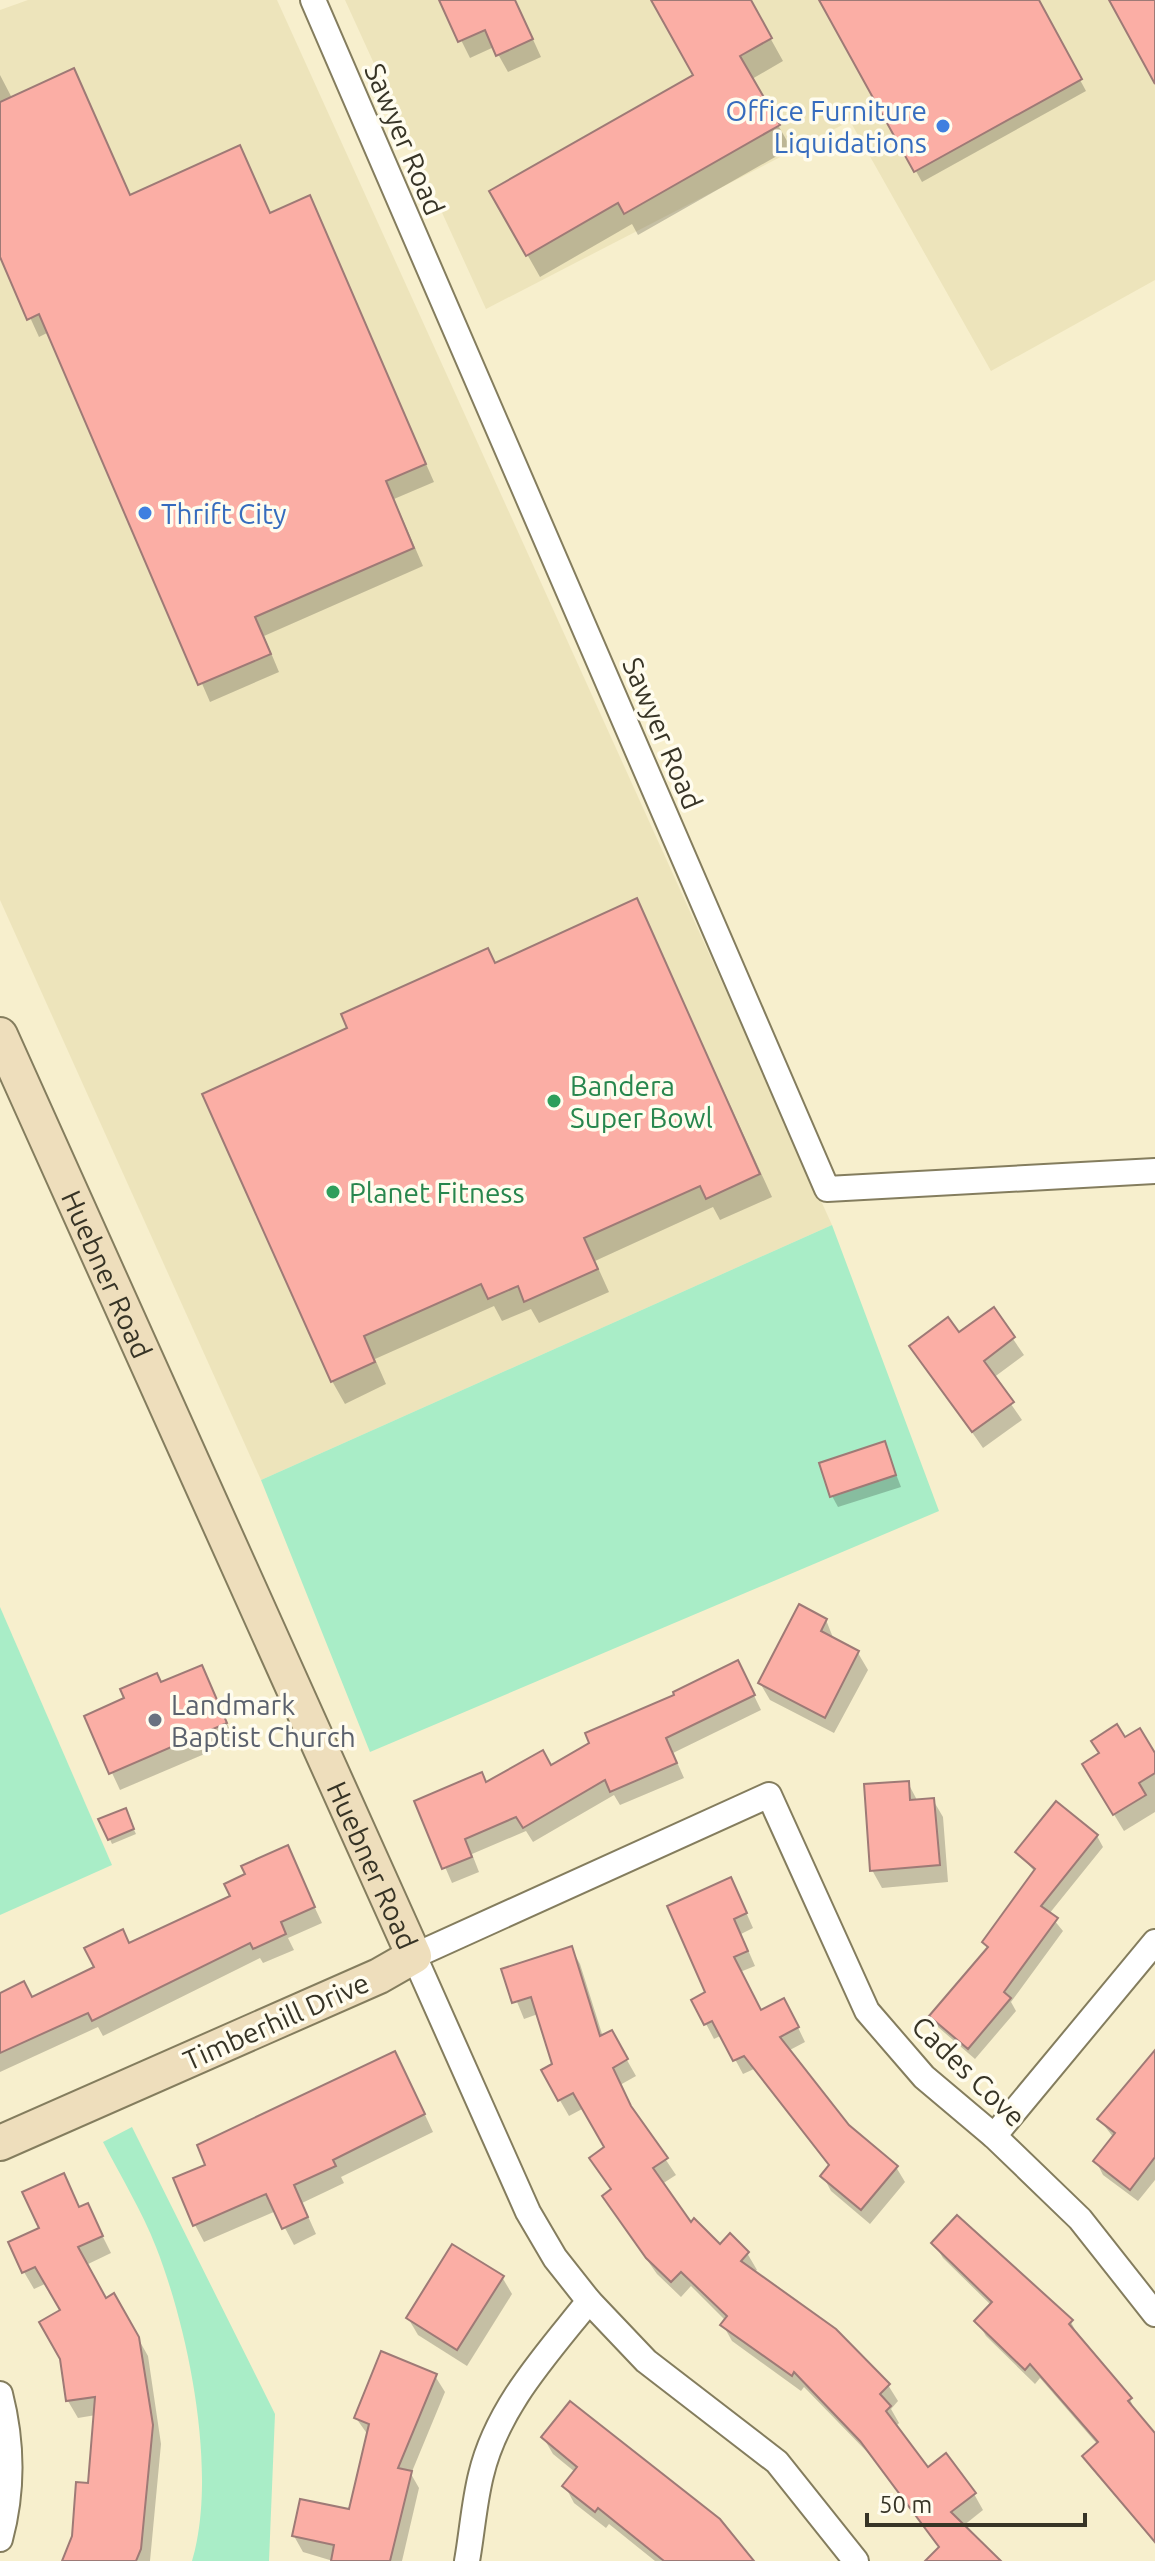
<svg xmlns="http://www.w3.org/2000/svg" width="1155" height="2561" viewBox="0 0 1155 2561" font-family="Ubuntu,sans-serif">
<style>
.built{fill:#ede4bb}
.green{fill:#a9edc7;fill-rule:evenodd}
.shadow{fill:#0003}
.building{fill:#fbaea5;stroke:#9e7a76;stroke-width:2}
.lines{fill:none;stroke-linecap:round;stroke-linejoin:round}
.street-casing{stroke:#847d5e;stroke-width:28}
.secondary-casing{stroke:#847d5e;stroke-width:38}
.street{stroke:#fff;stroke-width:24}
.secondary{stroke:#eedebc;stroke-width:34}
.shop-dot{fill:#3f7fe0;stroke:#fffcee;stroke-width:3}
.leisure-dot{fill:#2e9e5b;stroke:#fffcee;stroke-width:3}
.worship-dot{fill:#6b7280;stroke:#fffcee;stroke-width:3}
.labels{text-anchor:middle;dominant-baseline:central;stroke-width:7;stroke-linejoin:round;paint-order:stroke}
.shop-label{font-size:28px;fill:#366cbe;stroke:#fffcee;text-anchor:end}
.street-label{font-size:28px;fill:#373426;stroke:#fffcee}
.leisure-label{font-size:28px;fill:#27864d;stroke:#fffcee;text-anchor:start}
.worship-label{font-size:28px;fill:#5b616d;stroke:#fffcee;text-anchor:start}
</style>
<rect width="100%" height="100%" fill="#f7efcd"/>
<g class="built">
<path d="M 28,0 L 277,0 L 832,1225 L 261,1480 L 0,900 L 0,10 Z"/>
<path d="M 345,0 L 1155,0 L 1155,280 L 991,371 L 850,121 L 486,309 Z"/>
</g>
<g class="green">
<path d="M 832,1225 L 939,1511 L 370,1752 L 261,1480 ZM 885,1441 L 896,1475 L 830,1496 L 820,1463 Z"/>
<path d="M 0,1607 L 112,1865 L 0,1915 Z"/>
<path d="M 132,2127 L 275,2414 L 269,2561 L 192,2561 C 218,2474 189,2331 156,2247 C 142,2211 121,2177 103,2142 Z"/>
</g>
<g class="shadow">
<path d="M 441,0 L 515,0 L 541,57 L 508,72 L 494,47 L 470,58 Z"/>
<path d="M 653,0 L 749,0 L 783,61 L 752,79 L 791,148 L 638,235 L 632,224 L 540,277 L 491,191 L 696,76 Z"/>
<path d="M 821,0 L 1037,0 L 1086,91 L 922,182 Z"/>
<path d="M 74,71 L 131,196 L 240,148 L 271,214 L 309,198 L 434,482 L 394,499 L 423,566 L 264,636 L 279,672 L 210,702 L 49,332 L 39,337 L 0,252 L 0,75 L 12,98 Z"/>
<path d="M 637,901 L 772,1197 L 720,1220 L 713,1207 L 595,1261 L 609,1292 L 539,1323 L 531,1309 L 502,1321 L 494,1306 L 375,1359 L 386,1384 L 345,1404 L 332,1381 L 496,965 Z"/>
<path d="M 993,1310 L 1024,1355 L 993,1378 L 1022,1420 L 983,1448 L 912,1346 L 959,1335 Z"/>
<path d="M 884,1443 L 901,1487 L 838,1507 L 832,1496 Z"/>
<path d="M 826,1620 L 834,1640 L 858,1653 L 868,1670 L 834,1733 L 770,1700 L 760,1683 Z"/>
<path d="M 201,1667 L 235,1741 L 120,1790 L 86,1717 Z"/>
<path d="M 745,1677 L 761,1710 L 673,1753 L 684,1778 L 620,1805 L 614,1795 L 533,1842 L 526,1831 L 472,1854 L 479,1872 L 452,1883 L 417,1802 L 551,1767 Z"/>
<path d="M 1125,1740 L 1155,1757 L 1155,1812 L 1124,1831 L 1084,1765 Z"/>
<path d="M 908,1783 L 917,1800 L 933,1800 L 943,1817 L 948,1882 L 882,1888 L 872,1870 Z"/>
<path d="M 127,1815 L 136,1834 L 112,1844 L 101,1820 Z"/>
<path d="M 1097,1836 L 1103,1847 L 1049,1914 L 1063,1931 L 1011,2002 L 1016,2011 L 975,2059 L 938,2027 L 931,2016 L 988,1950 L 984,1942 L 1035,1872 L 1017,1852 Z"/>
<path d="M 287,1848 L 322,1923 L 288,1938 L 294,1950 L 263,1963 L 260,1958 L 103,2036 L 98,2027 L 0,2072 L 0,1995 L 32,1999 L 96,1968 L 130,1945 L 232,1897 L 247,1875 Z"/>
<path d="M 738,1894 L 753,1928 L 741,1934 L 755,1966 L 740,1972 L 761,2013 L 792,2015 L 805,2042 L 788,2051 L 847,2127 L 896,2167 L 905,2182 L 870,2224 L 831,2191 L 823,2176 L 830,2167 L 754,2069 L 743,2074 L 722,2035 L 714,2039 L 694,2001 L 707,1993 Z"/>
<path d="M 571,1948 L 580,1964 L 603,2037 L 611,2032 L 636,2076 L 620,2085 L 635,2114 L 676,2175 L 662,2184 L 691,2225 L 720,2246 L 747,2253 L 757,2270 L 754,2272 L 888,2385 L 898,2401 L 891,2409 L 899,2423 L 895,2427 L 927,2470 L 974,2494 L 983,2510 L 963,2526 L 998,2561 L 942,2561 L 940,2549 L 872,2457 L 804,2387 L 801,2391 L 732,2341 L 723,2325 L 726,2321 L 691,2286 L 681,2297 L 657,2274 L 614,2213 L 612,2191 L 591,2159 L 606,2148 L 584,2108 L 569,2116 L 543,2071 L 554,2065 L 538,2014 L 524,2019 L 504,1970 Z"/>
<path d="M 1155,2053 L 1155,2180 L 1138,2201 L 1103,2175 L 1096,2161 L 1114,2138 L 1099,2119 Z"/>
<path d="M 404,2070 L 433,2132 L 341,2177 L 344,2183 L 302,2203 L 316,2234 L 294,2245 L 276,2211 L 204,2242 L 195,2225 Z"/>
<path d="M 63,2176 L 80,2209 L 87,2205 L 111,2253 L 86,2265 L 105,2300 L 114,2296 L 148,2356 L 161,2444 L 150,2561 L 64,2561 L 89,2485 L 96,2415 L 78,2418 L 68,2401 L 62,2311 L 47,2283 L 34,2289 L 24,2272 Z"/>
<path d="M 934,2243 L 1071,2322 L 1079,2338 L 1130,2399 L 1137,2416 L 1155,2437 L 1155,2544 L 1085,2456 L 1098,2445 L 1040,2378 L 1035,2384 L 986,2336 L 977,2321 L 992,2306 L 943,2258 Z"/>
<path d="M 502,2277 L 512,2294 L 467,2366 L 418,2335 L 408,2318 Z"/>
<path d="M 435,2376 L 445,2392 L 411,2474 L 419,2488 L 402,2561 L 333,2561 L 303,2552 L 294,2536 L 350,2511 L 368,2435 L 356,2418 Z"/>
<path d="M 543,2437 L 750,2561 L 655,2561 L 609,2524 L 606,2528 L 574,2503 L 565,2486 L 575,2472 L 553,2454 Z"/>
</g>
<g class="building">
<path d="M 439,0 L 515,0 L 533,39 L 496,56 L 485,30 L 458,42 Z"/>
<path d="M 651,0 L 751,0 L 772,38 L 740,56 L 780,125 L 624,214 L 618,203 L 526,256 L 489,191 L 693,75 Z"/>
<path d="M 819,0 L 1039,0 L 1082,79 L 914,172 Z"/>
<path d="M 1109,0 L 1155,0 L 1155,84 Z"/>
<path d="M 74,68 L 130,195 L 240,145 L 270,213 L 310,195 L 426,464 L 386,481 L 414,548 L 255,617 L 271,654 L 198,685 L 39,314 L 27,320 L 0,257 L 0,102 Z"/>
<path d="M 637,898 L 760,1174 L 706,1199 L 700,1186 L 584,1238 L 598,1269 L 524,1302 L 518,1286 L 488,1299 L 481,1284 L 364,1336 L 375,1362 L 331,1382 L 202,1094 L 347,1028 L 341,1014 L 488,948 L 495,963 Z"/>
<path d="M 994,1307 L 1015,1337 L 984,1361 L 1014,1402 L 972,1432 L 909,1346 L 948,1317 L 959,1332 Z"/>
<path d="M 885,1441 L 896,1475 L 830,1497 L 819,1463 Z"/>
<path d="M 799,1604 L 827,1619 L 821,1631 L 859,1651 L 825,1718 L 758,1683 Z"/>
<path d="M 738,1660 L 755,1695 L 666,1738 L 677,1763 L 610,1792 L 605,1780 L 523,1828 L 516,1817 L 465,1839 L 472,1857 L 442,1869 L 414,1801 L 482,1772 L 486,1782 L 543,1750 L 551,1765 L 589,1743 L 585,1733 L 674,1695 L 673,1692 Z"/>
<path d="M 202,1665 L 227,1723 L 109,1774 L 84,1716 L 124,1698 L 120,1689 L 157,1673 L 161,1682 Z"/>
<path d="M 1117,1724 L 1125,1737 L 1140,1728 L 1155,1753 L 1155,1773 L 1139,1783 L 1146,1795 L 1113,1815 L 1082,1764 L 1099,1753 L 1091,1741 Z"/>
<path d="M 909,1781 L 910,1800 L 934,1798 L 940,1865 L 870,1871 L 864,1784 Z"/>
<path d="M 1056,1801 L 1098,1835 L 1041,1906 L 1058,1918 L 1004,1992 L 1011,1998 L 968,2049 L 929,2016 L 988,1947 L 982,1942 L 1035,1869 L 1015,1852 Z"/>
<path d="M 126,1808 L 134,1829 L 108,1840 L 98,1819 Z"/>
<path d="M 288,1845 L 315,1907 L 281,1922 L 286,1934 L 253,1949 L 250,1943 L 92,2021 L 88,2013 L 0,2053 L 0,1993 L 24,1981 L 32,1997 L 94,1967 L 84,1948 L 123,1929 L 129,1943 L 230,1896 L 224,1884 L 245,1874 L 241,1866 Z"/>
<path d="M 731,1877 L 747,1913 L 734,1919 L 748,1951 L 734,1957 L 761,2010 L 784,1998 L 799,2027 L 780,2037 L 849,2125 L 898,2166 L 861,2210 L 820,2176 L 829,2165 L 744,2056 L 733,2061 L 712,2021 L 704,2025 L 691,2000 L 705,1992 L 667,1906 Z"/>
<path d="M 572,1946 L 600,2036 L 612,2030 L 628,2059 L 613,2068 L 631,2106 L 668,2158 L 653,2168 L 691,2222 L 694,2218 L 720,2244 L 730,2233 L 749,2252 L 741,2261 L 836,2329 L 890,2384 L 880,2394 L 891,2406 L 886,2411 L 928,2467 L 946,2453 L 976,2493 L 951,2512 L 1001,2561 L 925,2561 L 939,2547 L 860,2441 L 794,2372 L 792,2376 L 720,2325 L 727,2316 L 681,2272 L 671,2282 L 646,2258 L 602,2196 L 611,2189 L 589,2158 L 604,2147 L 573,2093 L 558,2101 L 541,2070 L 552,2064 L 531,1997 L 512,2003 L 501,1969 Z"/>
<path d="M 1155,2050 L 1155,2157 L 1130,2190 L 1093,2161 L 1115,2133 L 1097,2119 Z"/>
<path d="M 395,2051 L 425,2114 L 333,2160 L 336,2166 L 294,2185 L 308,2217 L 282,2229 L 266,2194 L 193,2226 L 173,2178 L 205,2165 L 197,2145 Z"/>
<path d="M 64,2173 L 79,2207 L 88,2203 L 103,2236 L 78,2247 L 106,2298 L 114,2293 L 139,2337 L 153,2425 L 141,2549 L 136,2561 L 62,2561 L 72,2536 L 76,2482 L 88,2483 L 95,2397 L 66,2401 L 60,2359 L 39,2322 L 60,2310 L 35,2267 L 22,2273 L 8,2242 L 39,2228 L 22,2192 Z"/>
<path d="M 957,2215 L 1073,2320 L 1069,2324 L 1132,2398 L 1128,2401 L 1155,2433 L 1155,2542 L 1082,2456 L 1098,2442 L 1030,2364 L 1025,2370 L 974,2321 L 992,2302 L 931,2243 Z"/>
<path d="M 452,2244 L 504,2276 L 457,2350 L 406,2318 Z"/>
<path d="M 381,2351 L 437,2374 L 398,2468 L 412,2471 L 390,2561 L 331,2561 L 334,2545 L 292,2536 L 300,2499 L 349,2509 L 369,2424 L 354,2418 Z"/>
<path d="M 570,2401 L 720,2519 L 754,2561 L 664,2561 L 598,2508 L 595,2512 L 562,2486 L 577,2467 L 541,2437 Z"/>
</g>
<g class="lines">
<g class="street-casing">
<g id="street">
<path d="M 313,0 L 827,1189 L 1155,1171"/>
<path d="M 994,2136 L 1155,1942"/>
<path d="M 0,2394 C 12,2441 13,2491 0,2539"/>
<path d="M 467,2561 C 472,2533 474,2503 481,2475 C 497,2407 547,2354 589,2301"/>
<path d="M 856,2561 L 777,2462 L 646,2361 L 589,2301 L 555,2258 L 528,2212 L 414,1956 L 769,1795 L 867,2011 L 924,2077 L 994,2136 L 1080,2219 L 1155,2314"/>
</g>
</g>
<g class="secondary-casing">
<g id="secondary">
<path id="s1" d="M 0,1035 L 414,1956 L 379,1976 L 0,2143"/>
</g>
</g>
<use href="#street" class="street"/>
<use href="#secondary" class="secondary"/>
</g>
<g class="shop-dot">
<circle cx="943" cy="126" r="8"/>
<circle cx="145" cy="513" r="8"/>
</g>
<g class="leisure-dot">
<circle cx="554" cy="1101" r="8"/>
<circle cx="333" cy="1192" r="8"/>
</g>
<circle class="worship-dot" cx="155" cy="1720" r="8"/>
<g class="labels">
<g class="shop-label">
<text x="927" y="110">Office Furniture<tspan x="927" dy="32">Liquidations</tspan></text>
<text x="161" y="513" text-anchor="start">Thrift City</text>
</g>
<g class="street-label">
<text transform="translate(405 139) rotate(67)">Sawyer Road</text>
<text transform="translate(663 733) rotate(67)">Sawyer Road</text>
<text stroke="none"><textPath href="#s1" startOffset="262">Huebner Road</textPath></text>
<text stroke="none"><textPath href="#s1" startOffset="910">Huebner Road</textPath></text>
<text transform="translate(276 2021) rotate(-24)">Timberhill Drive</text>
<text transform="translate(969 2071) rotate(44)">Cades Cove</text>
</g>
<g class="leisure-label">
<text x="570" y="1085">Bandera<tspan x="570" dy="32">Super Bowl</tspan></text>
<text x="349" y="1192">Planet Fitness</text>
</g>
<g class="worship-label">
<text x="171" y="1704">Landmark<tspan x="171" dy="32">Baptist Church</tspan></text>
</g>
</g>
<path d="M867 2513v12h218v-12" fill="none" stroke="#373426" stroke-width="4"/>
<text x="879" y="2513" font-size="24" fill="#373426" stroke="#fffcee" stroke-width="6" paint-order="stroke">50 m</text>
</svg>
